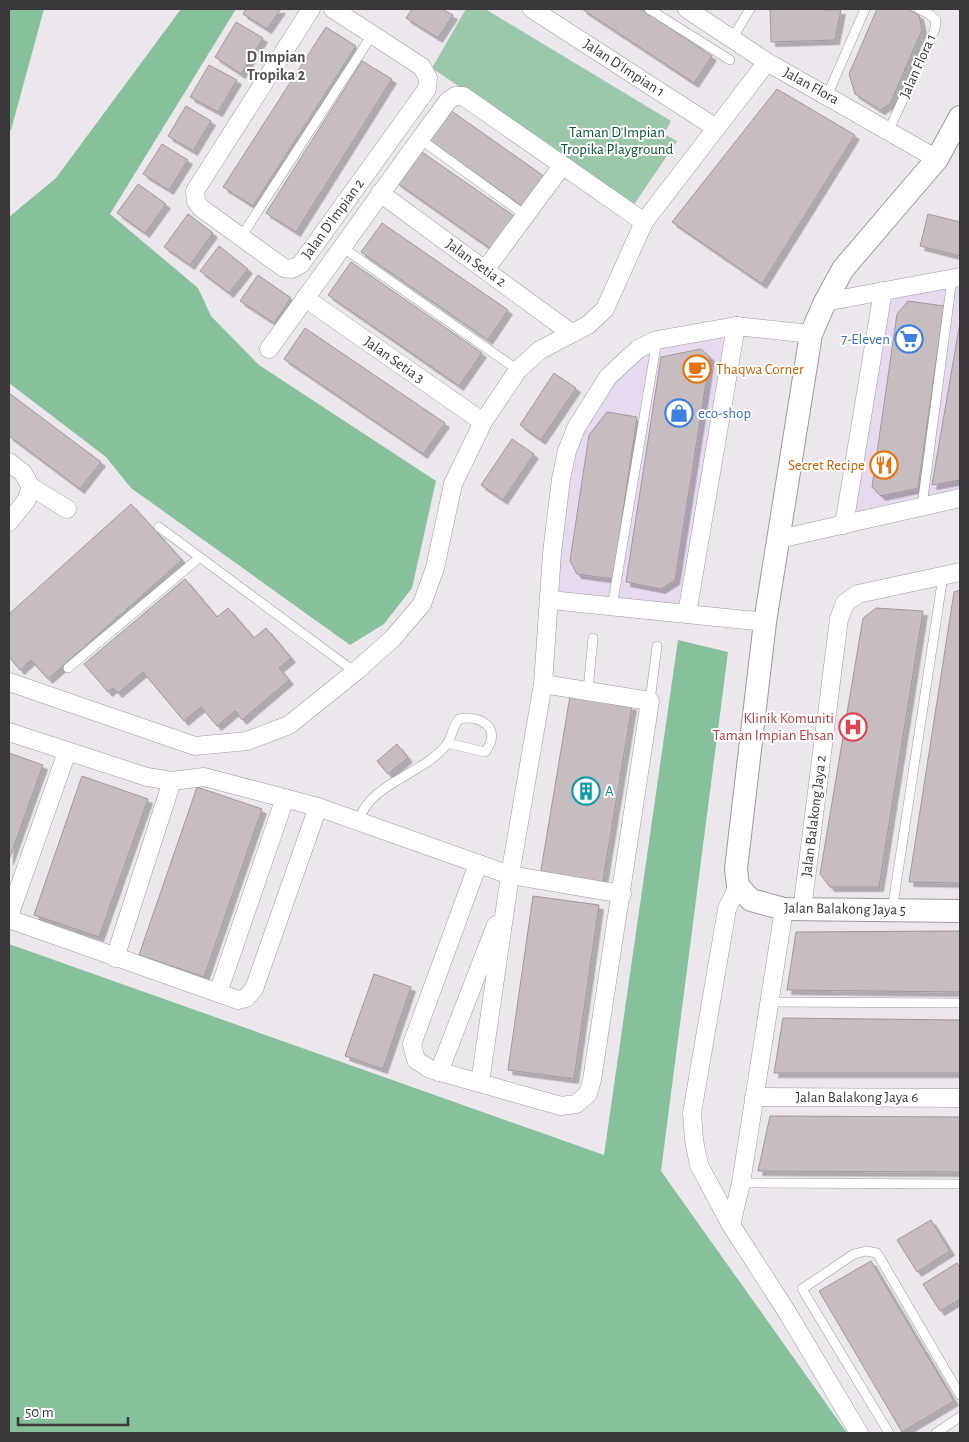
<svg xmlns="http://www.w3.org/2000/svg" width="969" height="1442" viewBox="0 0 969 1442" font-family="'Alegreya Sans',sans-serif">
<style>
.commercial{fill:#e5daee}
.green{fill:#9bc7aa}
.forest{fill:#86c19c}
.building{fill:#c6bdc0;stroke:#a1989b;filter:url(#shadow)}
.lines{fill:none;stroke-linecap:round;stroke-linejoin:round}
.service-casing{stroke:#9f999f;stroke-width:10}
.minor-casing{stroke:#9f999f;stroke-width:19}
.tertiary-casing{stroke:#9f999f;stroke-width:24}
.service{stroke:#fff;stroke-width:9}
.minor{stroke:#fff;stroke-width:18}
.tertiary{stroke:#fff;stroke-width:22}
.labels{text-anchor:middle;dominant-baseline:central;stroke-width:4;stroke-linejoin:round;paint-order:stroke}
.street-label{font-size:15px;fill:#39373a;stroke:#fff}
.park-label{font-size:15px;fill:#095230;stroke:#fff}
.shop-label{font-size:15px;fill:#366cbe;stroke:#fff;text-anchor:end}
.food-label{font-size:15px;fill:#c56008;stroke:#fff;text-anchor:start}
.health-label{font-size:15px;fill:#be3a42;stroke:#fff;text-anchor:end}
.culture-label{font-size:15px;fill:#0d838f;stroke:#fff;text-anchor:start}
.neighbourhood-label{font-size:16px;font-weight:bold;fill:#565156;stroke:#fff}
</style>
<defs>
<filter id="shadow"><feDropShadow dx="4.5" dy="4.5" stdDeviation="0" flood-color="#0004"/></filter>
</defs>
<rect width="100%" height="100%" fill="#ece6ed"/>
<g class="commercial">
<path d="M 960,281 L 960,492 L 851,517 L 887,295 Z"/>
<path d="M 729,333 L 682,608 L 556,595 L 567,479 L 582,429 L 628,364 L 663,343 Z"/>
</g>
<path class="green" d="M 466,9 L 485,9 L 671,121 L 664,134 L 677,141 L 633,206 L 432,68 Z"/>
<g class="forest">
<path d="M 9,9 L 44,9 L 11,130 L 9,131 Z"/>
<path d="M 181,9 L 236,9 L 110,214 L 198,288 L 211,316 L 259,365 L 436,481 L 412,588 L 384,624 L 350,645 L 131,488 L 106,457 L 9,383 L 9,217 L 56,178 Z"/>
<path d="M 678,640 L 728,652 L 661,1171 L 847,1433 L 9,1433 L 9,944 L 604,1155 Z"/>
</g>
<g class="building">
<path d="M 246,9 L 281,9 L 267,29 L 243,14 Z"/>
<path d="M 412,9 L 442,9 L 453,15 L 438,38 L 406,18 Z"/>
<path d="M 582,9 L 641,9 L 712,56 L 694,83 Z"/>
<path d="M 770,9 L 841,10 L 835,40 L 771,42 Z"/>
<path d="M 877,9 L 908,9 L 919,15 L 922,30 L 890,104 L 880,110 L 855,94 L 849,74 Z"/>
<path d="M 236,22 L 263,38 L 241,74 L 215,57 Z"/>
<path d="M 326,27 L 356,46 L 253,206 L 223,187 Z"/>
<path d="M 362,61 L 392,79 L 296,232 L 266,213 Z"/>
<path d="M 209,65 L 237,80 L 218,112 L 190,97 Z"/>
<path d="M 777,89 L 855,135 L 762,284 L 672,222 Z"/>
<path d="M 186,106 L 211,121 L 193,151 L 168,136 Z"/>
<path d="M 450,110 L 548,179 L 526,209 L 429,140 Z"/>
<path d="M 162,144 L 188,160 L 169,190 L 143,174 Z"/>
<path d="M 419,150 L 517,218 L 494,251 L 396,182 Z"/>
<path d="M 138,184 L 166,204 L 145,233 L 117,213 Z"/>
<path d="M 188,214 L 213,233 L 190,265 L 164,247 Z"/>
<path d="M 928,214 L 960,222 L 960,256 L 920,246 Z"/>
<path d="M 382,223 L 508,310 L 488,340 L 361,252 Z"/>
<path d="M 219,246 L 248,269 L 229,293 L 200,271 Z"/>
<path d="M 351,262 L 482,353 L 459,386 L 328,295 Z"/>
<path d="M 258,275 L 291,298 L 274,323 L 240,301 Z"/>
<path d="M 908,301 L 944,306 L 918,488 L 881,496 L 872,487 L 897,314 Z"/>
<path d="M 960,322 L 960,480 L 932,485 Z"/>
<path d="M 305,328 L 445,423 L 423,454 L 284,359 Z"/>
<path d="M 701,349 L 710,357 L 675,580 L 661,589 L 626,582 L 661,357 Z"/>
<path d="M 554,373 L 576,388 L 541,440 L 520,425 Z"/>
<path d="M 9,393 L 101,462 L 80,489 L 9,436 Z"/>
<path d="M 607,412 L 637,417 L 613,579 L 577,574 L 570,561 L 589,435 Z"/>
<path d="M 512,439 L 534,454 L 503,500 L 481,485 Z"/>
<path d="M 131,504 L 182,560 L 48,679 L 31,660 L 20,670 L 9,657 L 9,614 Z"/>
<path d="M 185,579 L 217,617 L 228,608 L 254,638 L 266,628 L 291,658 L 279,668 L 289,680 L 242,720 L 235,711 L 217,726 L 201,707 L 184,721 L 143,672 L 118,693 L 113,688 L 108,692 L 84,664 Z"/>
<path d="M 960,590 L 960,883 L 909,882 L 954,592 Z"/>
<path d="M 876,608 L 923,611 L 879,887 L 830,887 L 820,874 L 863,618 Z"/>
<path d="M 570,696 L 632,706 L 602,886 L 540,876 Z"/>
<path d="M 397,744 L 408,758 L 388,774 L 377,761 Z"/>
<path d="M 9,753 L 43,765 L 9,860 Z"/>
<path d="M 82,776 L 148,799 L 99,937 L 34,915 Z"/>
<path d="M 197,787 L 262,809 L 204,977 L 139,955 Z"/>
<path d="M 533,896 L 599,905 L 574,1079 L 508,1070 Z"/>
<path d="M 960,931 L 960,992 L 787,990 L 796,932 Z"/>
<path d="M 374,974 L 411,987 L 383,1069 L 345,1056 Z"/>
<path d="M 783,1018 L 960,1020 L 960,1073 L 774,1073 Z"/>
<path d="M 770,1116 L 960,1117 L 960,1172 L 758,1171 Z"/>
<path d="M 931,1220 L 950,1251 L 917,1272 L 897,1240 Z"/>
<path d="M 871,1261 L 954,1401 L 902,1432 L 819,1291 Z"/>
<path d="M 957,1263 L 960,1268 L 960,1299 L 940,1311 L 923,1284 Z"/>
</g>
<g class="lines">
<g class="service-casing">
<g id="service">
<path d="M 649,9 L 730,60"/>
<path d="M 732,39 L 750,9"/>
<path d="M 827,96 L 865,9"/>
<path d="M 889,130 L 935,29 L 936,20 L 929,14 L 919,9"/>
<path d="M 420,139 L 525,215"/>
<path d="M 241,237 L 372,35"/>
<path d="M 342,247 L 518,370"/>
<path d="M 922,506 L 952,279"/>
<path d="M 159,527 L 355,672"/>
<path d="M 612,607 L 657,340"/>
<path d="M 68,668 L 199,558"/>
<path d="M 588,690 L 593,638"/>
<path d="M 650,701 L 657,646"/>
<path d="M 359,820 C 371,782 423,775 447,744 C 452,737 452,727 459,719 C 481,714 503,729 485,752 L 447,743"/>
<path d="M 892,911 L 943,576"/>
<path d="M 769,1002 L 960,1003"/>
<path d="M 741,1183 L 960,1184"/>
<path d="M 889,1433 L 802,1289 L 854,1254 L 866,1251 L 877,1253 L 960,1395"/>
<path d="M 936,1433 L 960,1417"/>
</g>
</g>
<g class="minor-casing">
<g id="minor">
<path d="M 311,9 L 195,191 L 196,201 L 201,208 L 284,268 L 292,269 L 301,264 L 427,89 L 428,78 L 422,67 L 333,9"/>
<path d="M 532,9 L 716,128"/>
<path d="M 687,9 L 767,62 L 937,159"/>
<path d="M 380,193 L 571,333"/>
<path d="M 485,270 L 562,166"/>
<path d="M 305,298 L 483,422"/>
<path d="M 825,302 L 960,277"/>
<path d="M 269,349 L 420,139 L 448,101 L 455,96 L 463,96 L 644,222"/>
<path d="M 9,462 L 23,473 L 31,487"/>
<path d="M 31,487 L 67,509"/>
<path d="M 9,522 L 26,501 L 31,487"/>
<path d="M 844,525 L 883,291"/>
<path d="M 779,539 L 960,498"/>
<path d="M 550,600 L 765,622"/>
<path d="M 687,614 L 736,326"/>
<path d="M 9,682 L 195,746 L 247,741 L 289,725 L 355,672 L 393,638 L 422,604 L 435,568 L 453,484 L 483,422 L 518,370 L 540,350 L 588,325 L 605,309 L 644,222 L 767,62"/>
<path d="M 9,732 L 147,777 L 172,781 L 204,777 L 318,807 L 510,875 L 622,894"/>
<path d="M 478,864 L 412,1044 L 416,1060 L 430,1069 L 561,1106 L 576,1104 L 588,1094 L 592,1080 L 650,701 L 543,684"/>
<path d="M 738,886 L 727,909 L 692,1113 L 694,1140 L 699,1165 L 731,1225 L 787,1312 L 859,1433"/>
<path d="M 802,910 L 839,619 L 845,603 L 858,594 L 960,572"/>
<path d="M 9,916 L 67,752"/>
<path d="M 9,919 L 238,1000 L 246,998 L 254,989 L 318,807"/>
<path d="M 115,958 L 172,781"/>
<path d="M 218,993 L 285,798"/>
<path d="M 439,1072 L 496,925"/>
<path d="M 480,1083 L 510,875 L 543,684 L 552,553 L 561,479 L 567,451 L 576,428 L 608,377 L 638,349 L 657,340 L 736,326 L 811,334"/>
<path d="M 754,1097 L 960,1098"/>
<path d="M 731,1225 L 741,1183 L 784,909"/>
</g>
</g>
<g class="tertiary-casing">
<path id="tertiary" d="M 960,117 L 937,159 L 843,269 L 825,302 L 811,334 L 765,622 L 736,869 L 738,886 L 751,900 L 784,909 L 960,911"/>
</g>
<use href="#service" class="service"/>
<use href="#minor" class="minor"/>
<use href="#tertiary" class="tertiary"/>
</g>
<defs>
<g id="supermarket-ring" transform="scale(1.4375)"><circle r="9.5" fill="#fff" stroke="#3f7fe0" stroke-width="1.5"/><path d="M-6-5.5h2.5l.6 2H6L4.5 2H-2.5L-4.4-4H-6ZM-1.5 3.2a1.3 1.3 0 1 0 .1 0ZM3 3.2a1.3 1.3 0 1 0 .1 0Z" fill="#3f7fe0"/></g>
<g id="cafe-ring" transform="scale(1.4375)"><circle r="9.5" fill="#fff" stroke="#e8710a" stroke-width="1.5"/><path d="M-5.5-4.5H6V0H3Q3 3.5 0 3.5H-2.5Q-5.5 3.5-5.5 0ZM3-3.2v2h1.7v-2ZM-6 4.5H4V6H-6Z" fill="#e8710a"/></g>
<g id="shop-ring" transform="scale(1.4375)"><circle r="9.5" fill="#fff" stroke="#3f7fe0" stroke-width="1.5"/><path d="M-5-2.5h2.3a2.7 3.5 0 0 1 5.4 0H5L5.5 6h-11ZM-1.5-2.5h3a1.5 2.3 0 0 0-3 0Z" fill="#3f7fe0"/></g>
<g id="restaurant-ring" transform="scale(1.4375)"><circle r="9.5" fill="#fff" stroke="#e8710a" stroke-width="1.5"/><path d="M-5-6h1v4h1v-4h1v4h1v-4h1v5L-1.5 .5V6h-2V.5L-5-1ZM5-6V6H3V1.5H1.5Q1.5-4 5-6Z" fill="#e8710a"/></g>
<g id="hospital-ring" transform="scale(1.4375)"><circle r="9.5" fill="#fff" stroke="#e0444e" stroke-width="1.5"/><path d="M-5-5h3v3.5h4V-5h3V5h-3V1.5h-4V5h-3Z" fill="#e0444e"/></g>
<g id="building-ring" transform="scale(1.4375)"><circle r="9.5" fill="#fff" stroke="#0f9aa8" stroke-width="1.5"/><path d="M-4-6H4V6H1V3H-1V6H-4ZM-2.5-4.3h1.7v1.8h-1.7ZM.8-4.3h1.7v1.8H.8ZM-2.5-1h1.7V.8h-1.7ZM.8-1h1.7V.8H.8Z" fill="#0f9aa8"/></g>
</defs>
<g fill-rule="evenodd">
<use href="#supermarket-ring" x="909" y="339"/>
<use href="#cafe-ring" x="697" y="369"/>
<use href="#shop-ring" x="679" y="413"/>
<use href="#restaurant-ring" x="884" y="465"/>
<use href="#hospital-ring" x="853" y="727"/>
<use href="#building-ring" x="586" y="791"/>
</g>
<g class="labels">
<g class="street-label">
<text transform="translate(918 66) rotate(-66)">Jalan Flora 1</text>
<text transform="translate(624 68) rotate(33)">Jalan D'Impian 1</text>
<text transform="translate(811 86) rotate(29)">Jalan Flora</text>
<text transform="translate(333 219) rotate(-54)">Jalan D'Impian 2</text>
<text transform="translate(476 263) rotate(36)">Jalan Setia 2</text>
<text transform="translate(394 360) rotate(35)">Jalan Setia 3</text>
<text transform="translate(814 816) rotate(-83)">Jalan Balakong Jaya 2</text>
<text transform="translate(845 909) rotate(1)">Jalan Balakong Jaya 5</text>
<text x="857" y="1097">Jalan Balakong Jaya 6</text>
</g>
<g class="park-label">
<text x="617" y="132">Taman D'Impian<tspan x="617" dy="17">Tropika Playground</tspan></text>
</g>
<g class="shop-label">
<text x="890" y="339">7-Eleven</text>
<text x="698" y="413" text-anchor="start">eco-shop</text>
</g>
<g class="food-label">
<text x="716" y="369">Thaqwa Corner</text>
<text x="865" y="465" text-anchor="end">Secret Recipe</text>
</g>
<g class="health-label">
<text x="834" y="718">Klinik Komuniti<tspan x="834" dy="17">Taman Impian Ehsan</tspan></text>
</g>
<g class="culture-label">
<text x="605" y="791">A</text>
</g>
<g class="neighbourhood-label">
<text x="276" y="57">D Impian<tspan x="276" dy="18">Tropika 2</tspan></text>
</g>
</g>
<rect width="969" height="1442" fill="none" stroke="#39373a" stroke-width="20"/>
<path d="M18 1417v8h110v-8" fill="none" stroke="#39373a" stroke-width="2.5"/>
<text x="25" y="1417" font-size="15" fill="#39373a" stroke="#ffffff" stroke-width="4" paint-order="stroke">50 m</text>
</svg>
